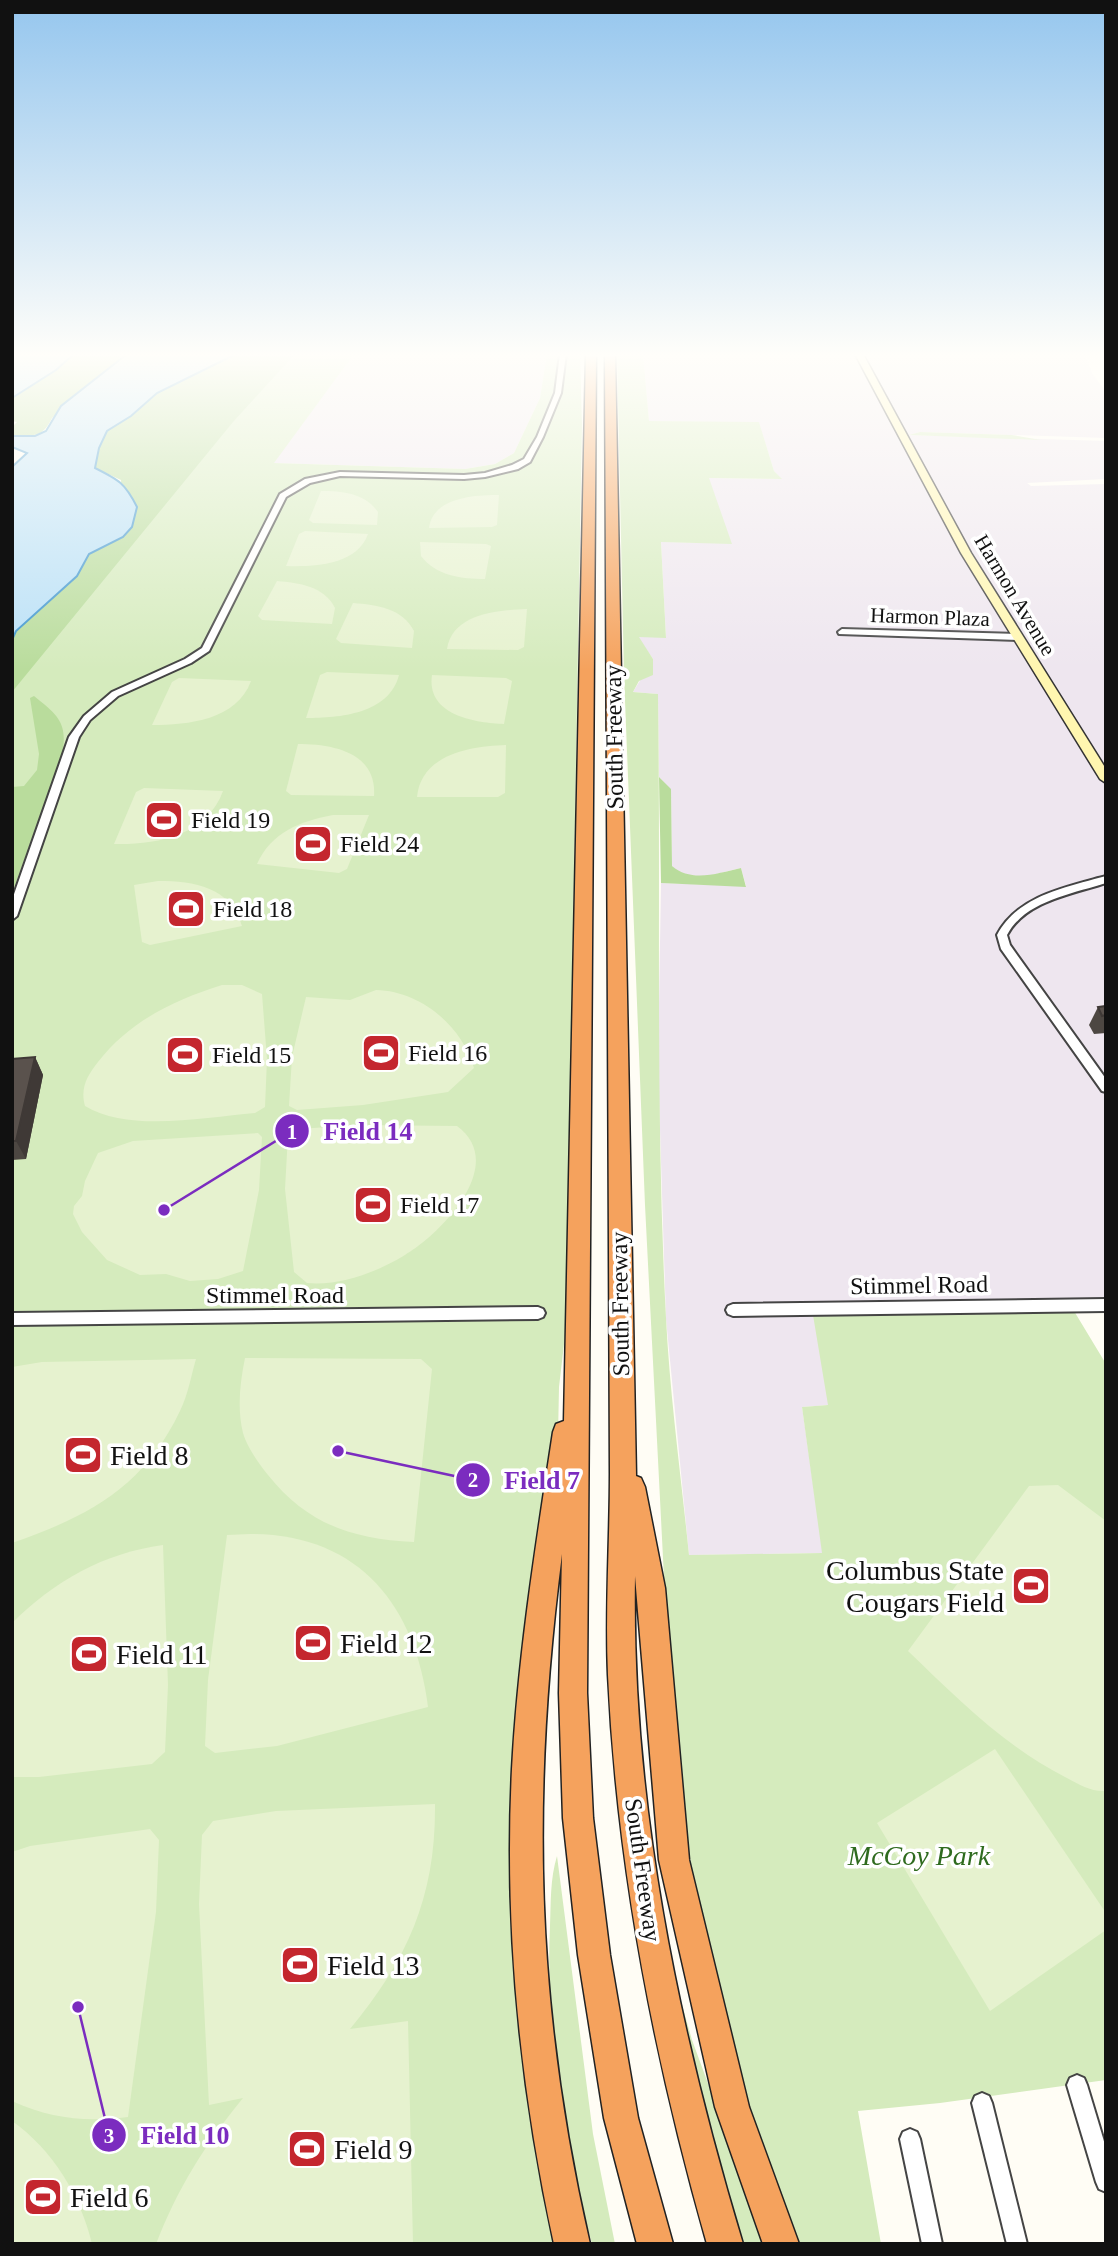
<svg xmlns="http://www.w3.org/2000/svg" width="1118" height="2256" viewBox="0 0 1118 2256" font-family="Georgia,serif">
<style>
.industrial{fill:#eee6ef}
.green{fill:#d5ebbd}
.forest{fill:#b9dc9c}
.pitch{fill:#e6f2cf}
.water{fill:#b9e0f7;stroke:#3f96cf;stroke-width:2}
.lines{fill:none;stroke-linecap:round;stroke-linejoin:round}
.minor-casing{stroke:#444;stroke-width:4}
.secondary-casing{stroke:#333;stroke-width:3}
.motorway-casing{stroke:#222;stroke-width:3}
.minor{fill:#fff;fill-rule:evenodd}
.secondary{fill:#fff6b0;fill-rule:evenodd}
.motorway{fill:#f5a25d;fill-rule:evenodd}
.wall{fill:#4d4742}
.shaded-wall{fill:#3f3936}
.building{fill:#5a524d;stroke:#3f3936;stroke-width:2}
.labels{text-anchor:middle;dominant-baseline:central;stroke-width:7;stroke-linejoin:round;paint-order:stroke}
.far-street-label{font-size:21px;fill:#111;stroke:#fff}
.street-label{font-size:24px;fill:#111;stroke:#fff}
.poi-label{font-size:24px;fill:#111;stroke:#fff;text-anchor:start}
.near-poi-label{font-size:28px;fill:#111;stroke:#fff;text-anchor:start}
.near-park-label{font-size:28px;font-style:italic;fill:#2f6b1f;stroke:#fff}
.leader{fill:none;stroke:#7b2cbf;stroke-width:2.5}
.callout-dot{fill:#7b2cbf;stroke:#fff;stroke-width:2.5}
.mark-label{font-size:21px;text-anchor:middle;font-weight:bold;fill:#fff}
.callout-label{font-size:26px;text-anchor:middle;font-weight:bold;fill:#7b2cbf;stroke:#fff;stroke-width:7;stroke-linejoin:round;paint-order:stroke}
</style>
<rect width="100%" height="100%" fill="#fffdf5"/>
<g class="industrial">
<path d="M 354,354 L 547,354 L 540,398 L 514,453 L 495,464 L 465,469 L 273,463 Z"/>
<path d="M 643,354 L 1085,354 L 1092,373 L 1106,392 L 1106,438 L 920,432 L 909,435 L 1106,441 L 1106,479 L 1027,483 L 1031,486 L 1106,484 L 1106,1310 L 814,1315 L 829,1405 L 802,1407 L 823,1553 L 689,1555 L 666,1319 L 658,1066 L 661,883 L 746,886 L 741,868 L 704,877 L 681,874 L 672,866 L 671,790 L 659,777 L 658,694 L 633,692 L 653,659 L 638,637 L 666,637 L 661,542 L 731,543 L 708,478 L 781,479 L 774,471 L 759,423 L 649,421 Z"/>
</g>
<g class="green">
<path d="M 236,354 L 354,354 L 274,463 L 465,469 L 495,464 L 514,453 L 540,398 L 547,354 L 559,354 C 558,379 544,443 526,459 C 520,464 513,467 507,470 C 547,472 561,384 564,354 L 580,354 L 582,425 L 566,1327 L 559,1387 L 554,1636 L 532,1899 L 561,2244 L 12,2244 L 12,640 Z"/>
<path d="M 617,354 L 643,354 L 649,421 L 759,422 L 774,471 L 782,479 L 709,478 L 732,544 L 661,542 L 666,638 L 639,637 L 653,659 L 653,675 L 639,681 L 633,692 L 658,694 C 661,902 655,1110 666,1318 C 670,1397 681,1476 689,1555 L 822,1553 L 802,1407 L 828,1405 L 813,1315 L 1074,1311 L 1106,1364 L 1106,2080 L 940,2103 L 858,2111 L 881,2244 L 792,2244 L 756,2149 L 700,1914 L 682,1814 L 670,1695 L 645,1205 L 624,675 Z"/>
<path d="M 920,432 L 1012,435 L 1041,440 L 909,435 Z"/>
<path d="M 557,1856 L 593,2134 L 615,2244 L 592,2244 C 564,2140 545,2033 550,1926 C 551,1902 550,1879 557,1856 Z"/>
<path d="M 671,1966 L 692,2040 L 767,2244 L 729,2244 Z"/>
</g>
<g class="forest">
<path d="M 74,354 L 127,354 L 52,418 C 41,440 34,434 12,436 L 12,427 L 17,422 L 12,421 L 12,398 L 56,370 Z"/>
<path d="M 236,354 L 295,354 L 233,422 L 12,692 L 12,640 L 16,631 L 77,576 L 89,554 L 123,537 L 121,480 L 95,468 L 99,448 L 107,431 L 131,416 L 157,393 Z"/>
<path d="M 34,696 C 59,716 68,723 62,756 L 12,893 L 12,787 L 24,786 L 37,770 L 39,754 L 30,698 Z"/>
<path d="M 659,777 L 671,789 L 672,866 C 692,883 718,873 741,868 L 746,887 L 661,883 Z"/>
</g>
<g class="pitch">
<path d="M 321,491 C 342,491 365,493 378,512 L 377,525 L 313,523 L 309,520 Z"/>
<path d="M 499,495 L 497,525 L 492,527 L 429,528 C 433,497 475,495 499,495 Z"/>
<path d="M 305,531 L 368,534 C 357,565 314,567 286,566 L 299,534 Z"/>
<path d="M 420,542 L 486,544 L 491,546 L 485,579 C 462,579 436,576 421,556 Z"/>
<path d="M 277,581 C 299,583 324,586 335,608 L 332,624 L 262,620 L 258,616 Z"/>
<path d="M 353,603 C 377,605 402,608 414,631 L 412,648 L 341,643 L 336,639 Z"/>
<path d="M 527,609 L 524,647 L 518,650 L 447,649 C 452,614 497,610 527,609 Z"/>
<path d="M 327,672 L 399,675 C 389,714 339,718 306,718 L 320,675 Z"/>
<path d="M 432,675 L 506,678 L 512,681 L 504,724 C 474,723 426,715 432,675 Z"/>
<path d="M 179,678 L 251,681 C 237,720 188,725 152,725 L 172,682 Z"/>
<path d="M 298,744 C 332,744 377,752 374,796 L 291,795 L 286,791 Z"/>
<path d="M 506,745 L 505,793 L 498,797 L 417,797 C 421,754 471,746 506,745 Z"/>
<path d="M 144,788 L 223,791 C 207,836 155,845 114,844 L 136,792 Z"/>
<path d="M 333,815 L 369,815 L 347,869 L 339,873 L 257,864 C 271,832 301,821 333,815 Z"/>
<path d="M 158,881 C 195,881 230,887 242,926 L 150,945 L 142,942 L 134,885 Z"/>
<path d="M 222,985 L 242,985 L 262,994 L 267,1059 L 265,1107 L 255,1113 C 205,1117 129,1133 85,1106 C 80,1088 87,1076 98,1062 C 130,1021 174,1000 222,985 Z"/>
<path d="M 376,990 C 421,991 462,1026 474,1068 L 448,1092 L 363,1105 L 297,1110 L 289,1106 L 292,1057 L 306,997 L 350,1000 Z"/>
<path d="M 361,1125 L 457,1126 C 509,1164 441,1234 405,1255 C 377,1272 341,1286 307,1283 L 294,1272 L 285,1189 L 288,1135 L 297,1129 Z"/>
<path d="M 258,1133 L 262,1137 L 259,1190 L 243,1271 L 218,1279 L 190,1281 L 166,1274 L 140,1275 L 107,1260 L 82,1232 L 73,1214 L 74,1206 L 82,1196 L 85,1181 L 98,1153 L 133,1141 Z"/>
<path d="M 245,1358 L 421,1359 L 432,1369 L 414,1542 C 352,1539 307,1524 268,1475 C 259,1464 247,1447 243,1433 C 237,1408 240,1383 245,1358 Z"/>
<path d="M 196,1359 C 191,1376 188,1395 180,1411 C 143,1488 89,1516 12,1543 L 12,1367 L 42,1362 Z"/>
<path d="M 1058,1485 L 1106,1521 L 1106,1791 C 1090,1792 1079,1784 1065,1777 C 1004,1746 957,1698 908,1651 L 1029,1486 Z"/>
<path d="M 250,1534 C 359,1534 415,1605 428,1707 L 277,1746 L 215,1753 L 205,1746 L 208,1680 L 227,1535 Z"/>
<path d="M 163,1545 L 168,1685 L 165,1752 L 152,1764 L 39,1777 L 12,1777 L 12,1623 C 54,1581 104,1553 163,1545 Z"/>
<path d="M 995,1749 L 1106,1913 L 1106,1930 L 990,2011 L 877,1823 Z"/>
<path d="M 435,1804 C 436,1896 408,1959 350,2029 L 408,2021 L 413,2244 L 156,2244 C 177,2189 206,2143 243,2098 L 209,2105 L 199,1904 L 202,1835 L 213,1821 L 276,1811 Z"/>
<path d="M 150,1829 L 159,1840 L 156,1912 L 128,2117 C 86,2122 51,2119 12,2101 L 12,1852 L 30,1846 Z"/>
<path d="M 12,2121 C 53,2150 80,2195 92,2244 L 12,2244 Z"/>
</g>
<g class="water">
<path d="M 12,354 L 74,354 L 56,370 L 12,398 Z"/>
<path d="M 127,354 L 236,354 L 157,393 L 131,416 L 107,431 L 99,448 L 95,468 C 119,480 125,483 137,507 L 132,527 L 123,537 L 89,554 L 77,576 L 16,631 L 12,640 L 12,467 L 27,453 L 12,447 L 12,436 L 35,436 L 46,431 L 61,406 Z"/>
</g>
<g class="lines">
<g class="minor-casing">
<g id="minor">
<path d="M 560,354 L 566,354 L 561,393 L 543,437 L 530,462 L 518,469 L 485,477 L 464,479 L 340,476 L 310,483 L 286,497 L 209,651 L 191,663 L 118,696 L 90,720 L 79,737 L 17,916 L 12,920 L 12,900 L 69,737 L 84,716 L 112,692 L 185,659 L 202,648 L 280,494 L 305,479 L 340,472 L 464,475 L 485,473 L 512,465 L 524,459 L 537,437 L 555,393 Z"/>
<path d="M 842,629 L 1018,634 L 1022,637 L 1018,640 L 839,634 L 838,632 Z"/>
<path d="M 1106,876 L 1106,883 C 1072,894 1025,901 1007,935 L 1010,945 L 1106,1079 L 1106,1092 L 1102,1091 L 1001,949 L 997,935 C 1017,896 1066,887 1106,876 Z"/>
<path d="M 1106,1299 L 1106,1311 L 733,1316 L 728,1314 L 726,1310 L 728,1306 L 733,1304 Z"/>
<path d="M 538,1307 L 543,1309 L 545,1313 L 543,1317 L 538,1319 L 12,1325 L 12,1313 Z"/>
<path d="M 1077,2075 L 1084,2078 L 1087,2085 L 1106,2148 L 1106,2192 L 1099,2189 L 1096,2182 L 1067,2085 L 1070,2078 Z"/>
<path d="M 982,2093 L 989,2096 L 992,2103 L 1027,2244 L 1007,2244 L 972,2103 L 975,2096 Z"/>
<path d="M 910,2129 L 917,2132 L 920,2139 L 942,2244 L 922,2244 L 900,2139 L 903,2132 Z"/>
</g>
</g>
<g class="secondary-casing">
<path id="secondary" d="M 855,354 L 863,354 L 971,553 L 1106,769 L 1106,783 L 1100,779 L 961,553 Z"/>
</g>
<g class="motorway-casing">
<g id="motorway">
<path d="M 586,354 L 596,354 L 587,1693 L 593,1818 L 610,1955 L 638,2118 L 673,2244 L 637,2244 L 604,2118 L 578,1955 L 563,1818 L 559,1693 L 562,1554 C 531,1795 535,2006 590,2244 L 554,2244 C 520,2088 504,1929 512,1769 C 518,1656 536,1544 553,1432 L 556,1424 L 564,1421 Z"/>
<path d="M 605,354 L 615,354 L 636,1476 L 641,1478 L 645,1487 L 665,1588 L 689,1860 L 749,2107 L 799,2244 L 763,2244 L 715,2107 L 659,1860 L 635,1576 C 631,1802 678,2028 743,2244 L 707,2244 C 654,2058 617,1869 608,1675 C 605,1608 610,1541 610,1473 Z"/>
</g>
</g>
<use href="#minor" class="minor"/>
<use href="#secondary" class="secondary"/>
<use href="#motorway" class="motorway"/>
</g>
<g class="wall">
<path d="M 1106,1006 L 1106,1033 L 1094,1034 L 1089,1025 L 1098,1007 Z"/>
<path d="M 35,1057 L 43,1075 L 26,1159 L 12,1160 L 12,1059 Z"/>
</g>
<path class="shaded-wall" d="M 35,1057 L 43,1075 L 26,1159 L 16,1141 Z"/>
<g class="building">
<path d="M 1106,1006 L 1106,1015 L 1102,1016 L 1098,1007 Z"/>
<path d="M 35,1057 L 16,1141 L 12,1141 L 12,1059 Z"/>
</g>
<linearGradient id="sky" x2="0" y2="1"><stop stop-color="#95c6ee"/><stop offset="0.53" stop-color="#fffefa"/><stop offset="1" stop-color="#fffefa" stop-opacity="0"/></linearGradient>
<rect width="1118" height="670" fill="url(#sky)"/>
<defs>
<g id="stadium-square" transform="scale(2.0125)"><rect x="-9" y="-9" width="18" height="18" rx="4" fill="#c4262e" stroke="#fff"/><path d="M0-5a6.5 5 0 1 0 0 10a6.5 5 0 1 0 0-10ZM-3.5-1.8h7v3.6h-7Z" fill="#fff"/></g>
</defs>
<g fill-rule="evenodd">
<use href="#stadium-square" x="164" y="820"/>
<use href="#stadium-square" x="313" y="844"/>
<use href="#stadium-square" x="186" y="909"/>
<use href="#stadium-square" x="381" y="1053"/>
<use href="#stadium-square" x="185" y="1055"/>
<use href="#stadium-square" x="373" y="1205"/>
<use href="#stadium-square" x="83" y="1455"/>
<use href="#stadium-square" x="1031" y="1586"/>
<use href="#stadium-square" x="313" y="1643"/>
<use href="#stadium-square" x="89" y="1654"/>
<use href="#stadium-square" x="300" y="1965"/>
<use href="#stadium-square" x="307" y="2149"/>
<use href="#stadium-square" x="43" y="2197"/>
</g>
<g class="labels">
<g class="far-street-label">
<text transform="translate(1015 595) rotate(59)">Harmon Avenue</text>
<text transform="translate(930 617) rotate(2)">Harmon Plaza</text>
</g>
<g class="street-label">
<text transform="translate(614 737) rotate(-91)">South Freeway</text>
<text transform="translate(919 1285) rotate(-1)">Stimmel Road</text>
<text x="275" y="1295">Stimmel Road</text>
<text transform="translate(620 1304) rotate(-91)">South Freeway</text>
<text transform="translate(643 1870) rotate(82)">South Freeway</text>
</g>
<g class="poi-label">
<text x="191" y="820">Field 19</text>
<text x="340" y="844">Field 24</text>
<text x="213" y="909">Field 18</text>
<text x="408" y="1053">Field 16</text>
<text x="212" y="1055">Field 15</text>
<text x="400" y="1205">Field 17</text>
</g>
<g class="near-poi-label">
<text x="110" y="1455">Field 8</text>
<text x="1004" y="1570" text-anchor="end">Columbus State<tspan x="1004" dy="32">Cougars Field</tspan></text>
<text x="340" y="1643">Field 12</text>
<text x="116" y="1654">Field 11</text>
<text x="327" y="1965">Field 13</text>
<text x="334" y="2149">Field 9</text>
<text x="70" y="2197">Field 6</text>
</g>
<g class="near-park-label">
<text x="919" y="1855">McCoy Park</text>
</g>
</g>
<path class="leader" d="M164 1210L292 1131M338 1451L473 1480M78 2007L109 2135"/>
<g class="callout-dot">
<circle cx="164" cy="1210" r="7"/>
<circle cx="338" cy="1451" r="7"/>
<circle cx="78" cy="2007" r="7"/>
<circle cx="292" cy="1131" r="18"/>
<circle cx="473" cy="1480" r="18"/>
<circle cx="109" cy="2135" r="18"/>
</g>
<g class="mark-label">
<text x="292" y="1139">1</text>
<text x="473" y="1487">2</text>
<text x="109" y="2143">3</text>
</g>
<g class="callout-label">
<text x="368" y="1140">Field 14</text>
<text x="542" y="1489">Field 7</text>
<text x="185" y="2144">Field 10</text>
</g>
<rect width="1118" height="2256" fill="none" stroke="#111111" stroke-width="28"/>
</svg>
